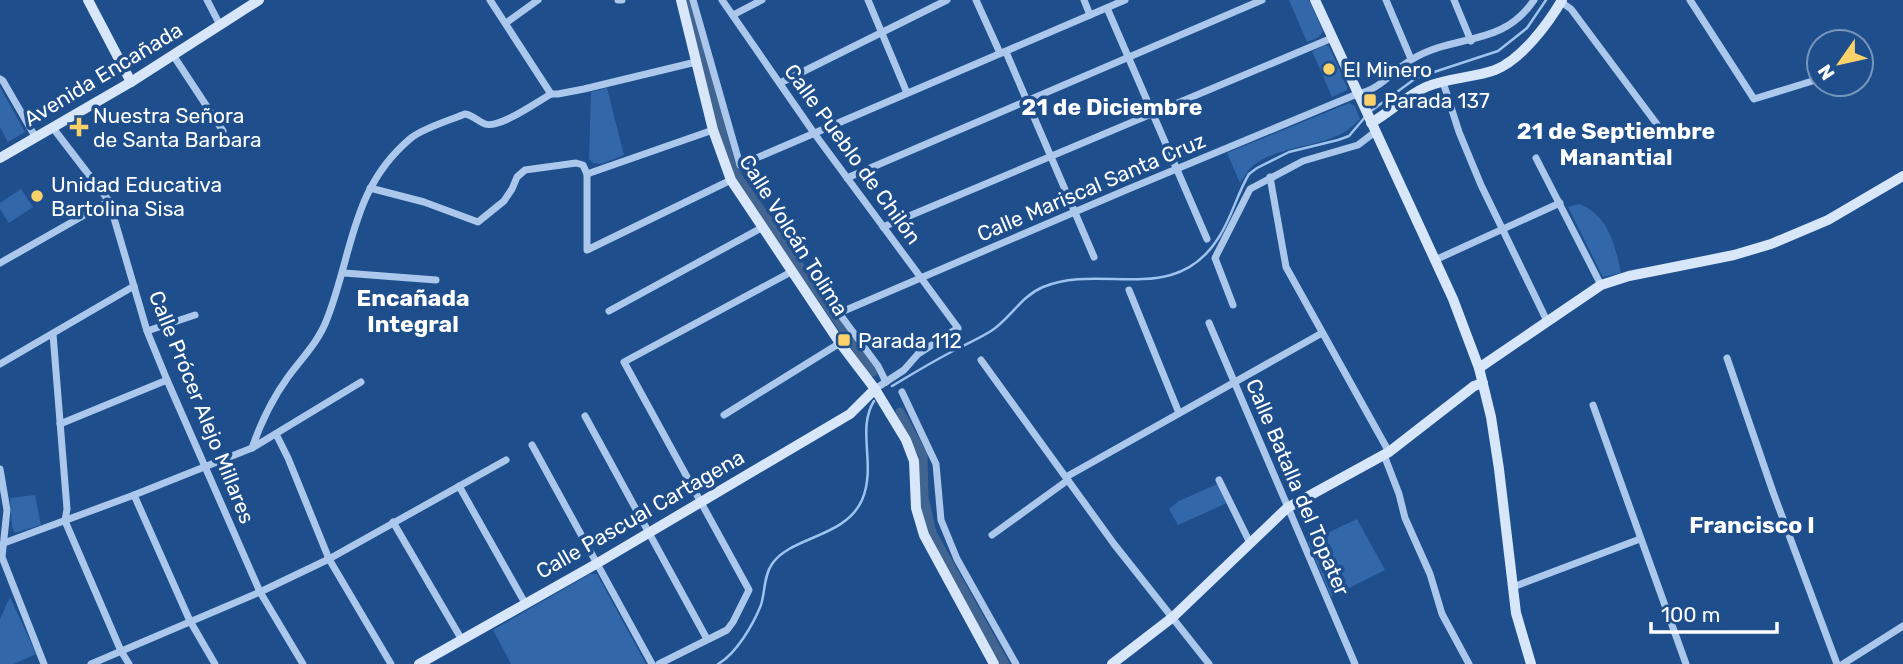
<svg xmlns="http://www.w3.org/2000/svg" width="1903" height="664" viewBox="0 0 1903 664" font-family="Rubik,sans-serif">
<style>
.green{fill:#3267aa}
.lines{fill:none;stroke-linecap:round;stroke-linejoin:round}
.stream{stroke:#9ec3ee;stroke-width:2.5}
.canal{stroke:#426491;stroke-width:9}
.street{stroke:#abc8ec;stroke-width:7}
.secondary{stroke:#d7e6f9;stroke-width:10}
.poi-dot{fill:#fbd26a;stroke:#1e4e8c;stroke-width:2.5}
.labels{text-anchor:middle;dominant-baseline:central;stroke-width:7;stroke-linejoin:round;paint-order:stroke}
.poi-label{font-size:21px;fill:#fff;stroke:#1e4e8c;text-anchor:start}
.street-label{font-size:21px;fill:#fff;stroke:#1e4e8c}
.neighbourhood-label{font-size:23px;font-weight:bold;fill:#fff;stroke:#1e4e8c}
</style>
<rect width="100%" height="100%" fill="#1e4e8c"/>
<g class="green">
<path d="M 1289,0 L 1309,0 L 1323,31 L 1319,37 L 1307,42 Z"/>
<path d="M 1325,45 L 1329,46 L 1347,87 L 1347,90 L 1332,97 L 1312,51 Z"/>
<path d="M 0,87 L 25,132 L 8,142 L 0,127 Z"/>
<path d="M 607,88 L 624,155 L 601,164 L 593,163 L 589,159 L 591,92 Z"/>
<path d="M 1349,103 L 1355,106 L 1360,119 C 1334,150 1286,141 1254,165 C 1248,169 1244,178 1240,183 L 1227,153 Z"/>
<path d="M 21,189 L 33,207 L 9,223 L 0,209 L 0,203 Z"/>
<path d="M 1579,204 C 1609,215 1615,246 1621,273 L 1603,277 L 1568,207 Z"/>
<path d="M 1217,484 L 1227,503 L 1178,525 L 1169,509 L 1179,501 Z"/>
<path d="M 35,495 L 41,525 L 15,533 L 12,527 L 10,498 Z"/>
<path d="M 1357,519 L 1385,570 L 1331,597 L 1308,542 Z"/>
<path d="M 590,574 L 597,574 L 646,664 L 511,664 L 493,630 Z"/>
<path d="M 10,597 L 36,654 L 14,664 L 0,664 L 0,619 Z"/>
</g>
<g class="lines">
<g class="stream">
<path d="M 1371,111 L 1416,78 L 1498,51 L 1527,28 L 1546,0"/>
<path d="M 892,386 C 914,373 935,360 957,349 C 968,343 980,338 991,331 C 1010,319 1021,296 1043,287 C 1102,262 1175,308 1219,237 C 1232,217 1237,194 1249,174 L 1257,168 L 1289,152 L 1338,140 L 1349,136 L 1366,116"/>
<path d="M 718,664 C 736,654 753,625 761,605 C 765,592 764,575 772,564 C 791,536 845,538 862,500 C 877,465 856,430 874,401"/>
</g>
<g class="canal">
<path d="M 687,0 L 730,162 L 740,180 L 873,372"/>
<path d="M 900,412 L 923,455 L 924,498 L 932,533 L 1005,664"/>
</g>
<g class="street">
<path d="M 207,0 L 220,25"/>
<path d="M 490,0 L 551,94"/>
<path d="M 618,0 L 622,0"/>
<path d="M 693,0 L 740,165 L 1125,0"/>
<path d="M 722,0 L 814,133 L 958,328 L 918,354 L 904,370 L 875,389"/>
<path d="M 868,0 L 907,93"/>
<path d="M 976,0 L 1000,53"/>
<path d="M 1084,0 L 1090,15"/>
<path d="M 1386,0 L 1411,59"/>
<path d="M 1454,0 L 1471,41"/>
<path d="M 1690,0 L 1754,99 L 1819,79"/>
<path d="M 1561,2 L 1571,9 L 1665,135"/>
<path d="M 1107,8 L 1207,239"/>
<path d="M 733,15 L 762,0"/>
<path d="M 506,23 L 538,0"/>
<path d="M 1006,52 L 1094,257"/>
<path d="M 173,55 L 223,131"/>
<path d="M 1861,66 L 1867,65"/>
<path d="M 0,79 L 3,81 L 36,138"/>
<path d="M 1443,82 L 1459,132 L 1481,185 L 1547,321"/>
<path d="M 780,83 L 947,0"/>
<path d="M 53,128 L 109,201 L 147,331 L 167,380 L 260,592 L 303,664"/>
<path d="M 1536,158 L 1601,285"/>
<path d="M 587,174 L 587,250 L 731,180"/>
<path d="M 1270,177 L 1286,267 L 1389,452"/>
<path d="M 847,178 L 1262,0"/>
<path d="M 370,188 L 424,202 L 478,222 L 504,201 L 512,189 L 517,177 L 525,170 L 576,163 L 583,165 L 587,174 L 713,130"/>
<path d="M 883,227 L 1332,38"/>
<path d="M 1435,260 L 1560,203"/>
<path d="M 0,263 L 109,201"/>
<path d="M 344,273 L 436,280"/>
<path d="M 1129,290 L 1179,413"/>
<path d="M 1233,305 L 1215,258 L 1250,189 L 1303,161 L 1358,145 L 1375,132"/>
<path d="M 609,311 L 763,227"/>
<path d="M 1209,323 L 1355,664"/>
<path d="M 147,331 L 195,315"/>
<path d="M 53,334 L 67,509 L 65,521 L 121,651 L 129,664"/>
<path d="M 1727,358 L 1773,492 L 1837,664"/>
<path d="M 981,360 L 1114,544 L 1209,664"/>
<path d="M 0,364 L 134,286"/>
<path d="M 886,382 L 878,366 L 839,313 L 1126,190 L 1357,94 C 1380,90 1392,71 1411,60 C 1454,33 1502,48 1534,0"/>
<path d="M 902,392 L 936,464 L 941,520 L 957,559 L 1016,664"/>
<path d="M 1593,405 L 1686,664"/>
<path d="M 724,415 L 840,343"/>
<path d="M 585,416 L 707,639"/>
<path d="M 60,424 L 167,380"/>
<path d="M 276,434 L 288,458 L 329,559 L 391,664"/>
<path d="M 532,445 L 652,664"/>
<path d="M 252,448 C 261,422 272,399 288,377 C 302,358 319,341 327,319 C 353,253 351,188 411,138 C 423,128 450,120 465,114 C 473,115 477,121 485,124 C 499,129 537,102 551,94 L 558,94 L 584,89 L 696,62"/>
<path d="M 1384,455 L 1399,494 L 1405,518 L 1430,574 L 1442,614 L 1469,664"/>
<path d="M 0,469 L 7,510 L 2,557 L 44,664"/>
<path d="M 1066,477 L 1322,333"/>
<path d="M 1219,480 L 1250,543"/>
<path d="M 459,486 L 525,603"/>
<path d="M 134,495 L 190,621 L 215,664"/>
<path d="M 393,522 L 462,640"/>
<path d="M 992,535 L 1068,480"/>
<path d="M 4,543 L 134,495 L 252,448 L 361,382"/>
<path d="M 1513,587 L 1640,539"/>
<path d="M 91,664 L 260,592 L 329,559 L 506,460"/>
<path d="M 659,664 L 727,630 L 733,622 L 749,590 L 624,362 L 791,272"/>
<path d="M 1843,664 L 1903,626"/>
</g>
<g class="secondary">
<path d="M 88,0 L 131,82"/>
<path d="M 681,0 L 713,130 L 731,180 L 840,343 L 875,389 L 906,440 L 914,461 L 916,508 L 924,535 L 994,664"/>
<path d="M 1315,0 L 1453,299 L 1479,368 L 1491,417 L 1499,469 L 1516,613 L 1531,664"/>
<path d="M 1371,123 C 1390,112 1406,96 1426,87 C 1447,78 1472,78 1495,70 C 1521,60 1548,24 1562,0"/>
<path d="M 0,158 L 131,82 L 259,0"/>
<path d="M 1479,368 L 1601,285 L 1629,276 L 1734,255 L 1771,244 L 1828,220 L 1903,176"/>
<path d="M 419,664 L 596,564 L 850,414 L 875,389"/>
<path d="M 1112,664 L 1173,617 L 1287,508 L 1389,452 L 1474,386 L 1483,383"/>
</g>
</g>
<g class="poi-dot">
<circle cx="1329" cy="69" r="7"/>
<rect x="1363" y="93" width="14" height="14" rx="3.5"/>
<path d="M75.5 116.5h7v7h7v7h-7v7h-7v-7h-7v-7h7z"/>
<circle cx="37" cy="196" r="7"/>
<rect x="837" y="333" width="14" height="14" rx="3.5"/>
</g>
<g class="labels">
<g class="poi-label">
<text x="1343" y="69">El Minero</text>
<text x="1384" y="100">Parada 137</text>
<text x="93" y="115">Nuestra Señora<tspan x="93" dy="24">de Santa Barbara</tspan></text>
<text x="51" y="184">Unidad Educativa<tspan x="51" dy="24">Bartolina Sisa</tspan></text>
<text x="858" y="340">Parada 112</text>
</g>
<g class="street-label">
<text transform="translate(103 74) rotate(-31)">Avenida Encañada</text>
<text transform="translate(853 154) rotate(54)">Calle Pueblo de Chilón</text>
<text transform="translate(1091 187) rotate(-23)">Calle Mariscal Santa Cruz</text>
<text transform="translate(794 235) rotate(58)">Calle Volcán Tolima</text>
<text transform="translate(202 407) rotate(68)">Calle Prócer Alejo Millares</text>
<text transform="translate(1298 487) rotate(67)">Calle Batalla del Topater</text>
<text transform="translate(640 514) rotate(-30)">Calle Pascual Cartagena</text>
</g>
<g class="neighbourhood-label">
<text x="1112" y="107">21 de Diciembre</text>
<text x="1616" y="131">21 de Septiembre<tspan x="1616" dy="26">Manantial</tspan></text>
<text x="413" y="298">Encañada<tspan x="413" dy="26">Integral</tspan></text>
<text x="1752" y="525">Francisco I</text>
</g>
</g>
<g transform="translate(1840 63) rotate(236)"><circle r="33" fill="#1e4e8c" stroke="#7895ba" stroke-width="2"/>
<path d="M0-5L12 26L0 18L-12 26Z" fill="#fbd26a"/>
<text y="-10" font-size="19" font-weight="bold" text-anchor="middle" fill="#ffffff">N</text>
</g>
<path d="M1651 622v10h126v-10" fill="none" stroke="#ffffff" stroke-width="3.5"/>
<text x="1661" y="622" font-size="21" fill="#ffffff" stroke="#1e4e8c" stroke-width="5" paint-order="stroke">100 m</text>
</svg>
